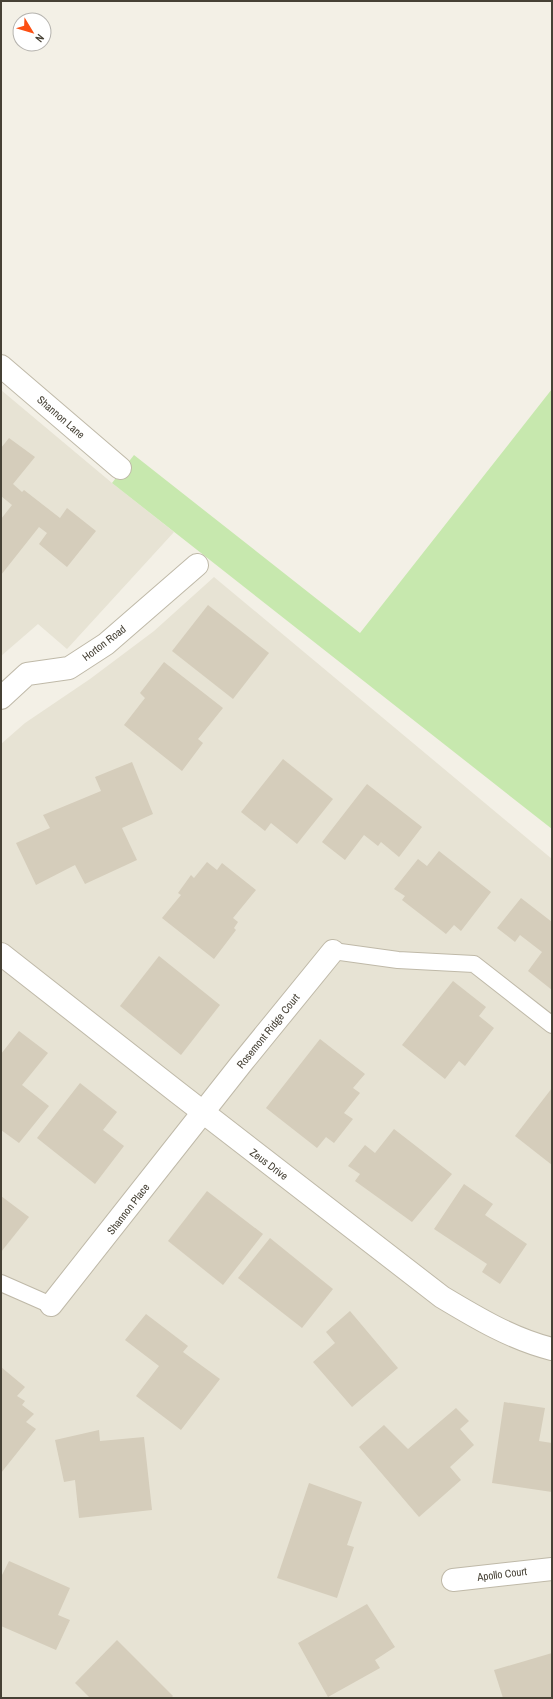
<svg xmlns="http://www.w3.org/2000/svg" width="553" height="1699" viewBox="0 0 553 1699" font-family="'Archivo Narrow',sans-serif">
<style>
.residential{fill:#e7e3d4}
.green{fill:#c7e8ae}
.building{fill:#d5cdbb}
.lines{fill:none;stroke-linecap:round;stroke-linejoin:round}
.service-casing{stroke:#bfb9a8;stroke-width:18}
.minor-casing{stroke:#bfb9a8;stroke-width:24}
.service{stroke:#fff;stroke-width:16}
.minor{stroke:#fff;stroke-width:22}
.labels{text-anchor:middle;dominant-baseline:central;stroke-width:3;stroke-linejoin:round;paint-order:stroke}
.street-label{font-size:11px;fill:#464135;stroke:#fff}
</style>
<rect width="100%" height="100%" fill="#f3f0e6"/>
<g class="residential">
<path d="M 1,390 L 112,483 L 174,532 L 67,649 L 38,624 L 1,656 Z"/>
<path d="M 214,577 L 552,859 L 552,1698 L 1,1698 L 1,744 L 25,723 L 90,679 L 154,631 Z"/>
</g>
<path class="green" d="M 552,389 L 552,829 L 112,483 L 134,455 L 360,633 Z"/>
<g class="building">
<path d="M 9,438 L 35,457 L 13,484 L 22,492 L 24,490 L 60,518 L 67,508 L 96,531 L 67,567 L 39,544 L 47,533 L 39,527 L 1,575 L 1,519 L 12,505 L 1,496 L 1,448 Z"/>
<path d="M 208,605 L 269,653 L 233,699 L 172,651 Z"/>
<path d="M 164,662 L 223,708 L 198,739 L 203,743 L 182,771 L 124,725 L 145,698 L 140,693 Z"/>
<path d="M 283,759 L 333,799 L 297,844 L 271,823 L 265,831 L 241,812 Z"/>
<path d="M 132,762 L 153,814 L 122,828 L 137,860 L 85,884 L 75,865 L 36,885 L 16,843 L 50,828 L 43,815 L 101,791 L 95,777 Z"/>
<path d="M 367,784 L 422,827 L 399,857 L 381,842 L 378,846 L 364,835 L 345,860 L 322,842 Z"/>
<path d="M 439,851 L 491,892 L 461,931 L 454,925 L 446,934 L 402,900 L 405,896 L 394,889 L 418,859 L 427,866 Z"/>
<path d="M 207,862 L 217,870 L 222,863 L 256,890 L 233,918 L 238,922 L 234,928 L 236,930 L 214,959 L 162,918 L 181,895 L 178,893 L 191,875 L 194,878 Z"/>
<path d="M 521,898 L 552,922 L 552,990 L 528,971 L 542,952 L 520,935 L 515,942 L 497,928 Z"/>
<path d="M 159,956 L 220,1005 L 181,1055 L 120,1006 Z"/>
<path d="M 453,981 L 486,1007 L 479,1016 L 494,1028 L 465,1066 L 459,1061 L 445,1079 L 402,1045 Z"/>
<path d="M 19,1031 L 48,1053 L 22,1085 L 49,1106 L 19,1143 L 1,1130 L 1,1054 Z"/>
<path d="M 320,1039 L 365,1074 L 353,1088 L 360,1093 L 344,1113 L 353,1119 L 334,1143 L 326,1137 L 317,1148 L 266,1108 Z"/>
<path d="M 80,1083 L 117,1112 L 103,1130 L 124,1146 L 95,1184 L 37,1138 Z"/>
<path d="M 552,1088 L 552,1165 L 515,1136 Z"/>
<path d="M 394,1129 L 452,1174 L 412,1222 L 355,1181 L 360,1174 L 348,1166 L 365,1145 L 375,1153 Z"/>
<path d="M 464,1184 L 493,1204 L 485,1215 L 527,1244 L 500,1284 L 482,1272 L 487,1264 L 434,1229 Z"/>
<path d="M 207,1191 L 263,1234 L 223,1285 L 168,1241 Z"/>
<path d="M 1,1196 L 29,1217 L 1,1252 Z"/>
<path d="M 270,1238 L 333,1289 L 302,1328 L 238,1278 Z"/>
<path d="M 350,1311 L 398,1368 L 352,1407 L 313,1362 L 335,1343 L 326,1332 Z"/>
<path d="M 146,1314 L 188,1346 L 183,1352 L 220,1379 L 181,1430 L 136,1396 L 159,1366 L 125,1340 Z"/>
<path d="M 1,1367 L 25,1387 L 17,1396 L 25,1401 L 22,1405 L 34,1414 L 26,1422 L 36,1429 L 1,1473 Z"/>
<path d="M 504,1402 L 545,1408 L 539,1441 L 552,1443 L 552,1492 L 492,1483 Z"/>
<path d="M 456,1408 L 469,1421 L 460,1429 L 474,1445 L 450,1467 L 461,1480 L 419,1517 L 359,1447 L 384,1425 L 408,1449 Z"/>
<path d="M 99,1430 L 100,1441 L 144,1437 L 152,1510 L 79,1518 L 75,1480 L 64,1482 L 55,1440 Z"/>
<path d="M 309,1483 L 362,1502 L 347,1545 L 354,1547 L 337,1598 L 277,1578 Z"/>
<path d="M 9,1561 L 70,1588 L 58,1615 L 70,1620 L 56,1650 L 1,1626 L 1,1577 Z"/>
<path d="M 367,1604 L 395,1647 L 375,1660 L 380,1668 L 328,1697 L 298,1643 Z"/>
<path d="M 117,1640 L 173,1696 L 171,1698 L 90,1698 L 75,1683 Z"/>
<path d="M 552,1653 L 552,1698 L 503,1698 L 494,1670 Z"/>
</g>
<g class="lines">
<g class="service-casing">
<g id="service">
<path d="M 333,951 L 398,960 L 474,964 L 552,1025"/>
<path d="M 1,1283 L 51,1305"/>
</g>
</g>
<g class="minor-casing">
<g id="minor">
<path d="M 1,366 L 120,468"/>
<path d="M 1,698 L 27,674 L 69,668 L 106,644 L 197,565"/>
<path d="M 1,954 L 177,1092 L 442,1297 C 477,1318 512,1339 552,1349"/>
<path d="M 51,1305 L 241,1064 L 333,951"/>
<path d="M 453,1580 L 552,1569"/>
</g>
</g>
<use href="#service" class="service"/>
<use href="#minor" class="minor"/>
</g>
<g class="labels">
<g class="street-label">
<text transform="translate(61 417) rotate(41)">Shannon Lane</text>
<text transform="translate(104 643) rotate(-37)">Horton Road</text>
<text transform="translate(268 1031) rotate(-51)">Rosemont Ridge Court</text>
<text transform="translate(269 1164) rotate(37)">Zeus Drive</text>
<text transform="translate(128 1209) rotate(-52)">Shannon Place</text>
<text transform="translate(502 1574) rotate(-7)">Apollo Court</text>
</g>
</g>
<rect width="553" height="1699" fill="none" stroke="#464135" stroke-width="4"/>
<g transform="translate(32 32) rotate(128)"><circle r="19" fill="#ffffff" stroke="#b5b3ae"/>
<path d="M0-3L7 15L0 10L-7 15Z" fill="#fc4f13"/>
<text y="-6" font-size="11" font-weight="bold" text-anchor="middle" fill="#464135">N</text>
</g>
</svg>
